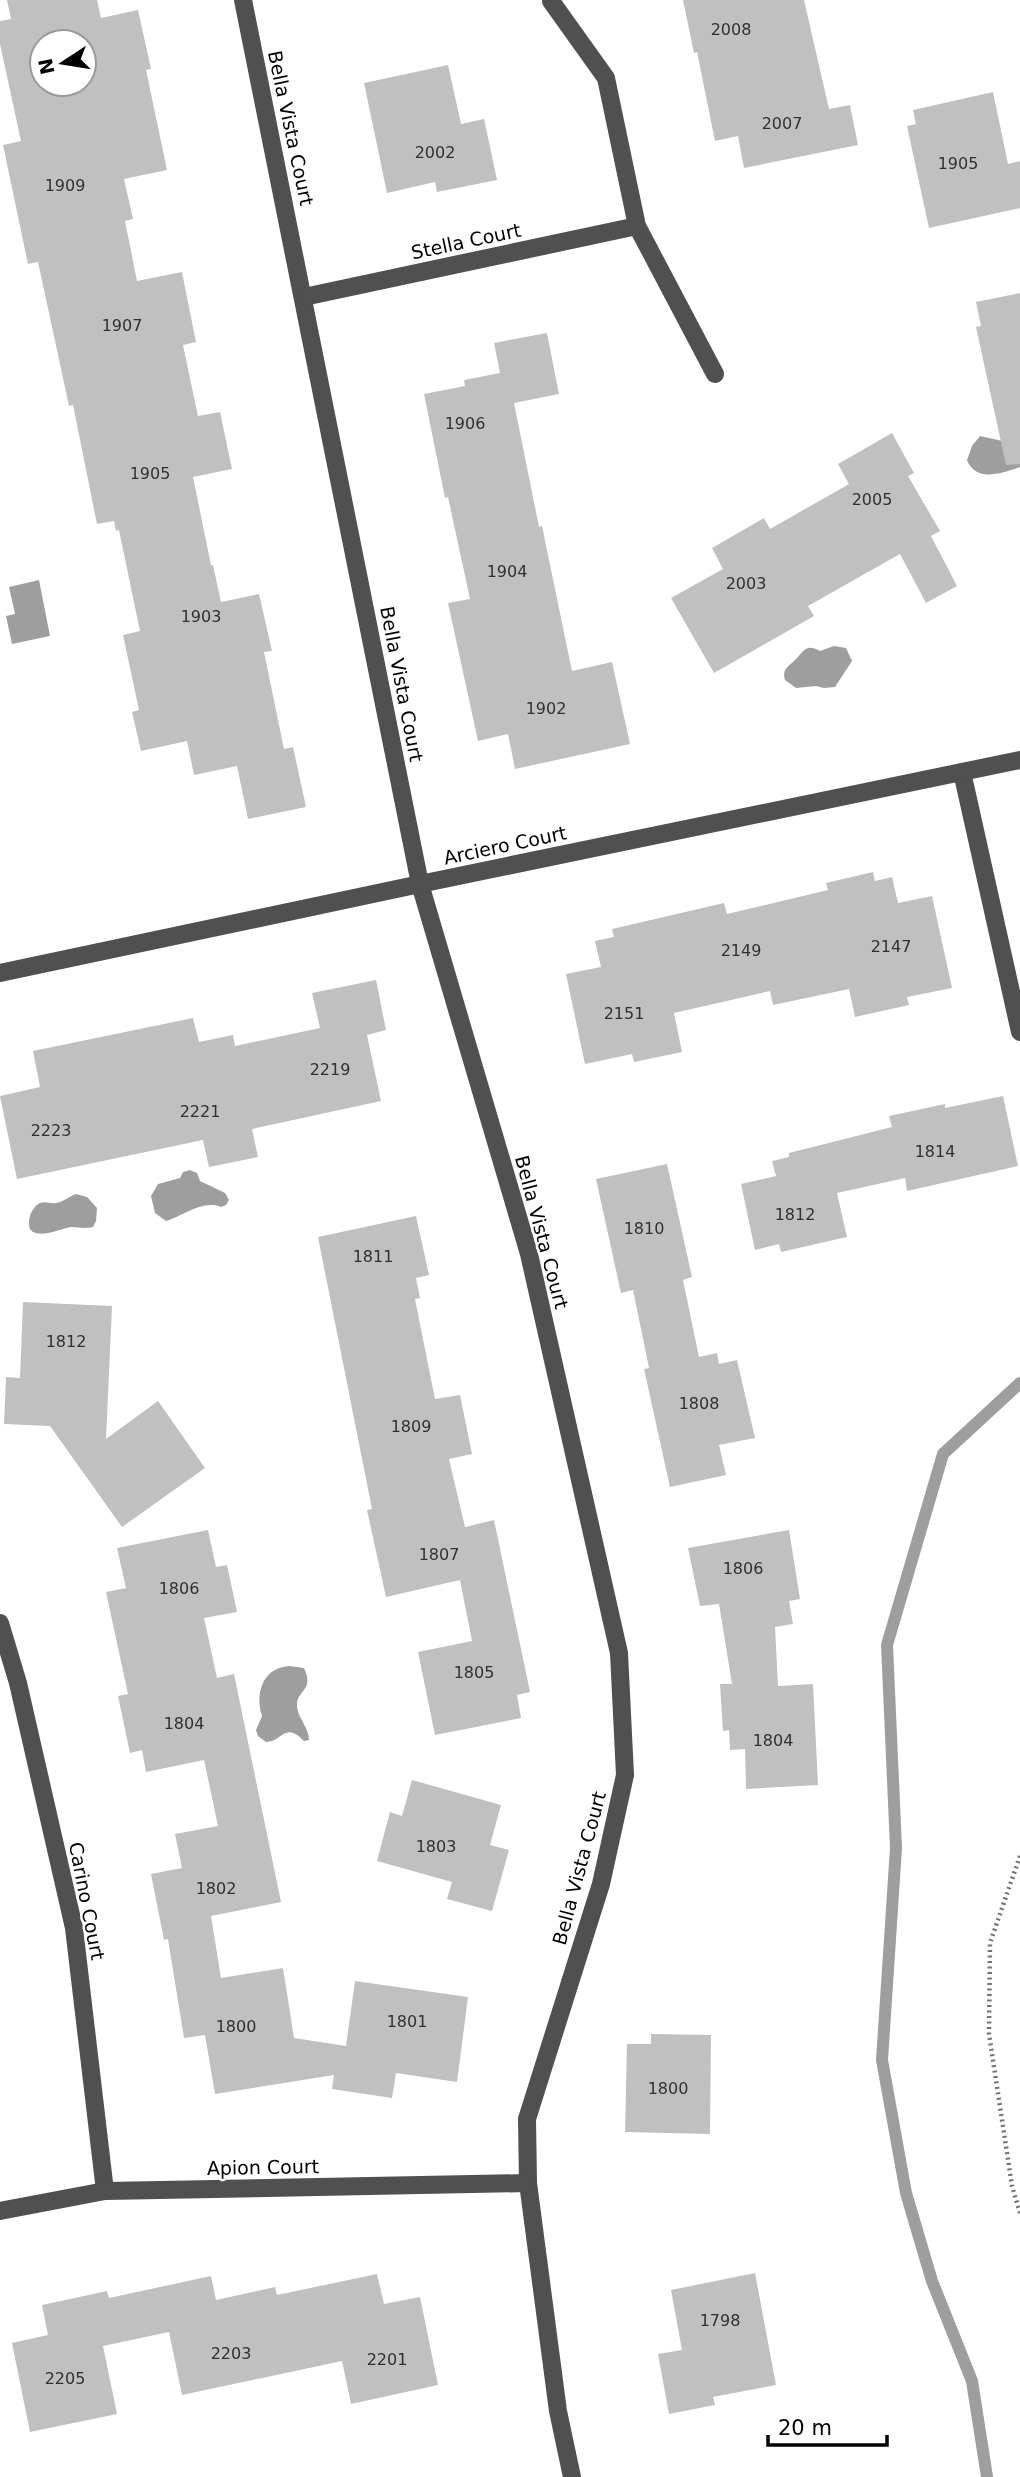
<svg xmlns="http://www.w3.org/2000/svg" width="1020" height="2477" viewBox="0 0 1020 2477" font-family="'DejaVu Sans',sans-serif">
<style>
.water{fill:#9e9e9e}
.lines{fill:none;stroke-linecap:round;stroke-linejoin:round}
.stream{stroke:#9e9e9e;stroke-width:12}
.building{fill:#c0c0c0;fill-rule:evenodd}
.path{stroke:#727272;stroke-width:4.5;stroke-dasharray:2 3.5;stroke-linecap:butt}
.minor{stroke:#505050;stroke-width:18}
.labels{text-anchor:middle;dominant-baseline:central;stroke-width:5;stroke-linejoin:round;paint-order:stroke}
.number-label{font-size:16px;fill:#303030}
.street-label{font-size:19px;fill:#000;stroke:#fff}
</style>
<rect width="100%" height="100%" fill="#fff"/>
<g class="water">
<path d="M 980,436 L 1007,442 L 1020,438 L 1020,467 C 1002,473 976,483 967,460 L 972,446 Z"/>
<path d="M 39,580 L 50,636 L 12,644 L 6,616 L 15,614 L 9,587 Z"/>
<path d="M 834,646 L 846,648 L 852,661 L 835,687 L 824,688 L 816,686 L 796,688 L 785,680 C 782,669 788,667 795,660 C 804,651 806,643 820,651 Z"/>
<path d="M 190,1170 L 197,1173 L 200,1181 L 225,1193 L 229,1200 L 226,1205 L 221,1207 C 203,1199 181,1217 166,1221 L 155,1213 L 151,1196 L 158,1184 L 180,1178 L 183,1172 Z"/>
<path d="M 76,1194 L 87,1197 L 97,1208 L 96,1221 L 93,1227 C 84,1229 79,1227 71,1227 C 62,1228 22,1247 30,1216 C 31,1212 35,1205 40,1203 C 45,1201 51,1204 56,1203 C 63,1202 70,1196 76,1194 Z"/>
<path d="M 289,1666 L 304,1668 C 315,1691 296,1690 297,1706 C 298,1719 309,1727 309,1740 L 304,1741 C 284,1721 283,1742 266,1742 L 258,1736 L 256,1730 L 262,1716 C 255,1694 262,1668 289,1666 Z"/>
</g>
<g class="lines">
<path class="stream" d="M 987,2477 L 972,2381 L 932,2281 L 906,2193 L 882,2060 L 896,1848 L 887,1645 L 943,1454 L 1020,1383"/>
</g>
<g class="building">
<path d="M 7,0 L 97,0 L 101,18 L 138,10 L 151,69 L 146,70 L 167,170 L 124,179 L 133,219 L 125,221 L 137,281 L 182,272 L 196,342 L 183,345 L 198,416 L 220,412 L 232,469 L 193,477 L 211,565 L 213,565 L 221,602 L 259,594 L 272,651 L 264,652 L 284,749 L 293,747 L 306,807 L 248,819 L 237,766 L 194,775 L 187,741 L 141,751 L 132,712 L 139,710 L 123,635 L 140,631 L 119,530 L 116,531 L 114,521 L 97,524 L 73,405 L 69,406 L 38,262 L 28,264 L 3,145 L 21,141 L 0,44 L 0,21 L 11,19 ZM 42,42 L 84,42 L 84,84 L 42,84 Z"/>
<path d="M 683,0 L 804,0 L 829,109 L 850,105 L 858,145 L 744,168 L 738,136 L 715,141 L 697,52 L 694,53 Z"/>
<path d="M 448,65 L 461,124 L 484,119 L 497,180 L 437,192 L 435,182 L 387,193 L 364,83 Z"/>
<path d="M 993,92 L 1008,164 L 1020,161 L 1020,208 L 929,228 L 907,126 L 916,124 L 913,110 Z"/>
<path d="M 1020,293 L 1020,464 L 1006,465 L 976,327 L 981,326 L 976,302 Z"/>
<path d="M 547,333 L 559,394 L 514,403 L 539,527 L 542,526 L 572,671 L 612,662 L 630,744 L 515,769 L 508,734 L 478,741 L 448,603 L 470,599 L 448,497 L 445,498 L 424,394 L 465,386 L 464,380 L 500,373 L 494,343 Z"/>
<path d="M 892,433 L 914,473 L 908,476 L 940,531 L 931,536 L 957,586 L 926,603 L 900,554 L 808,606 L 814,616 L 714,673 L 671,598 L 723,569 L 712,548 L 764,518 L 770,529 L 849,484 L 838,464 Z"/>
<path d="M 873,872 L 875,881 L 892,877 L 898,903 L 932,896 L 952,988 L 907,997 L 909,1005 L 855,1017 L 849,989 L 773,1005 L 770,991 L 674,1013 L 682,1052 L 634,1062 L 632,1054 L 585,1064 L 566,974 L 601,967 L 595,941 L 614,937 L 612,929 L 724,903 L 727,914 L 828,890 L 826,883 Z"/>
<path d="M 376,980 L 386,1030 L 367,1035 L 381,1101 L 252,1129 L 258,1157 L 209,1167 L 203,1140 L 17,1179 L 0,1096 L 40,1087 L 33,1051 L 193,1018 L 199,1042 L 233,1035 L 235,1046 L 320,1028 L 312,993 Z"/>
<path d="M 1003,1096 L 1018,1166 L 907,1191 L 905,1178 L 837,1193 L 847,1237 L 781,1252 L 779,1244 L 755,1250 L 741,1184 L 776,1176 L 772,1161 L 789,1157 L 789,1153 L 892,1127 L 889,1116 L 945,1104 L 945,1108 Z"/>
<path d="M 667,1164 L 692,1277 L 683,1280 L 699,1357 L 717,1353 L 719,1364 L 737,1360 L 755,1438 L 719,1445 L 726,1475 L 670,1487 L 644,1369 L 649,1368 L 633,1290 L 621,1293 L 596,1179 Z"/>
<path d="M 416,1216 L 429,1275 L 416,1278 L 420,1298 L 415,1299 L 435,1399 L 460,1395 L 472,1454 L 449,1459 L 465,1527 L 494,1520 L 530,1692 L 517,1695 L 521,1718 L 435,1735 L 418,1652 L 472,1641 L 460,1580 L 386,1597 L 367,1510 L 372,1509 L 318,1237 Z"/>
<path d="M 23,1302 L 112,1306 L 106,1439 L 158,1401 L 205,1468 L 122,1527 L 50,1426 L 4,1424 L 6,1377 L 20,1378 Z"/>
<path d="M 208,1530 L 216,1567 L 227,1565 L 237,1612 L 204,1618 L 217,1678 L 234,1674 L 281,1902 L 211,1916 L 221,1978 L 283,1968 L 294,2038 L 346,2046 L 355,1981 L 468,1997 L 457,2082 L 396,2073 L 392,2098 L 332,2089 L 334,2075 L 215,2094 L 205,2035 L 184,2038 L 168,1939 L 164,1940 L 151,1874 L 182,1868 L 175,1834 L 218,1826 L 204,1760 L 146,1772 L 142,1750 L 130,1753 L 118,1696 L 128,1694 L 106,1592 L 126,1588 L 117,1548 Z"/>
<path d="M 789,1530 L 800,1599 L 789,1601 L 793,1624 L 775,1627 L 778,1686 L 813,1684 L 818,1785 L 746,1789 L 745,1749 L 730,1750 L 729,1730 L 723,1731 L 720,1684 L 732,1684 L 719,1604 L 700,1606 L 688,1548 Z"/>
<path d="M 412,1780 L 501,1805 L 490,1845 L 509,1850 L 492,1911 L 447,1899 L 452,1882 L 377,1861 L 390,1812 L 402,1816 Z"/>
<path d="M 651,2034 L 711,2035 L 710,2134 L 625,2132 L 627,2044 L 651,2044 Z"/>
<path d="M 755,2273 L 776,2385 L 713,2397 L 715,2405 L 669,2414 L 658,2354 L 682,2350 L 671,2290 Z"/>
<path d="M 377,2274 L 384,2304 L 420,2297 L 438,2385 L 351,2404 L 342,2361 L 182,2395 L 169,2332 L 103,2346 L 117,2414 L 30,2432 L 12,2343 L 48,2335 L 42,2305 L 107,2291 L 109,2298 L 211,2276 L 216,2300 L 275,2287 L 277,2295 Z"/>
</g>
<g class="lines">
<path class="path" d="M 1020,1856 L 990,1943 L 989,2034 L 1012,2186 L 1020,2213"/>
<g class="minor">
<path d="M 243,0 L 420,884 L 529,1254 L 619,1653 L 625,1775 L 601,1884 L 527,2119 L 528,2183 L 558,2411 L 572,2477"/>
<path d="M 551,1 L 606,78 L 637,226 L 715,374"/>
<path d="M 304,297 L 637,226"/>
<path d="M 962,772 L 1020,1032"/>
<path d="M 0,973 L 420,884 L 1020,760"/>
<path d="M 0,1623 L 18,1683 L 74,1928 L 105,2191"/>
<path d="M 0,2211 L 105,2191 L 528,2183"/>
</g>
</g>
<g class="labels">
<g class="number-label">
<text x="731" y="29">2008</text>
<text x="782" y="123">2007</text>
<text x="435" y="152">2002</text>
<text x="958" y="163">1905</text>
<text x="65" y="185">1909</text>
<text x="122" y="325">1907</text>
<text x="465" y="423">1906</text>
<text x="150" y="473">1905</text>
<text x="872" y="499">2005</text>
<text x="507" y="571">1904</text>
<text x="746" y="583">2003</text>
<text x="201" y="616">1903</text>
<text x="546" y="708">1902</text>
<text x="891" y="946">2147</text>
<text x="741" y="950">2149</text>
<text x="624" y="1013">2151</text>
<text x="330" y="1069">2219</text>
<text x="200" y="1111">2221</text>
<text x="51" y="1130">2223</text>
<text x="935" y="1151">1814</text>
<text x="795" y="1214">1812</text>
<text x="644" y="1228">1810</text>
<text x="373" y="1256">1811</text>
<text x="66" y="1341">1812</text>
<text x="699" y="1403">1808</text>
<text x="411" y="1426">1809</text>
<text x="439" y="1554">1807</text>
<text x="743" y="1568">1806</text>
<text x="179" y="1588">1806</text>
<text x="474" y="1672">1805</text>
<text x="184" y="1723">1804</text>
<text x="773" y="1740">1804</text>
<text x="436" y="1846">1803</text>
<text x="216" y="1888">1802</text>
<text x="407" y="2021">1801</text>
<text x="236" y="2026">1800</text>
<text x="668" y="2088">1800</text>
<text x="720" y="2320">1798</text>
<text x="231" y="2353">2203</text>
<text x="387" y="2359">2201</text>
<text x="65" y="2378">2205</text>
</g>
<g class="street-label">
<text transform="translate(291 128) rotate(78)">Bella Vista Court</text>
<text transform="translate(466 241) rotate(-12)">Stella Court</text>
<text transform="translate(402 684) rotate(79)">Bella Vista Court</text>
<text transform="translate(505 845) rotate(-12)">Arciero Court</text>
<text transform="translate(542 1232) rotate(75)">Bella Vista Court</text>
<text transform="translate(579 1868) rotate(-75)">Bella Vista Court</text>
<text transform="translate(87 1901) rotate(79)">Carino Court</text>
<text transform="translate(263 2167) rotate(-1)">Apion Court</text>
</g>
</g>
<g transform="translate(63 63) rotate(258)"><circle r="33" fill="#ffffff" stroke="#999999" stroke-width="2"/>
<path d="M0-5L12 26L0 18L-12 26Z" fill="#000000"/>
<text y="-10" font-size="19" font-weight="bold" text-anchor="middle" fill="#000000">N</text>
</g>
<path d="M768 2435v10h119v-10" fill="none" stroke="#000000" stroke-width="3.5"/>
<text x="778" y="2435" font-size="21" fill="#000000" stroke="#ffffff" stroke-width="5" paint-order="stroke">20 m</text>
</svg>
